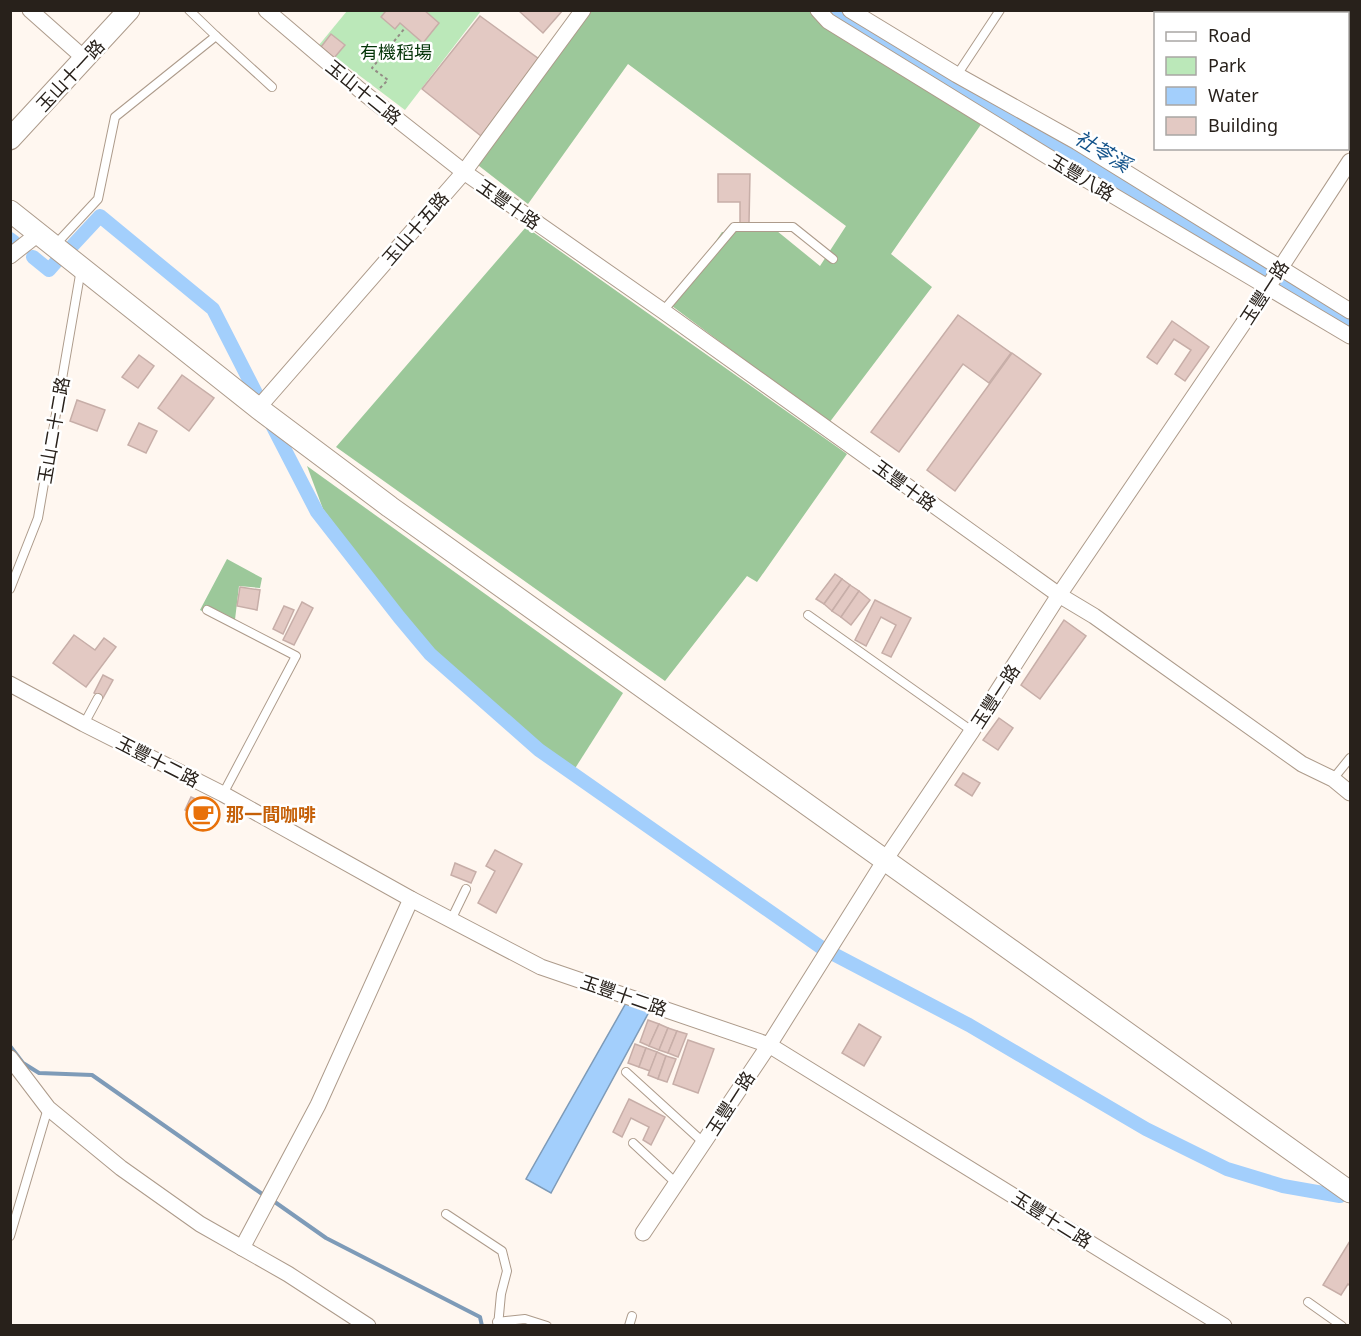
<svg xmlns="http://www.w3.org/2000/svg" width="1361" height="1336" viewBox="0 0 1361 1336" font-family="'Noto Sans','Noto Sans TC',sans-serif">
<style>
.green{fill:#bbe8b9}
.forest{fill:#9cc89a}
.water{fill:#a3cffc;stroke:#7e9bb8;stroke-width:1.5}
.lines{fill:none;stroke-linecap:round;stroke-linejoin:round}
.stream{stroke:#7e9bb8;stroke-width:4}
.canal{stroke:#a3cffc;stroke-width:14}
.building{fill:#e3c9c3;stroke:#c7aea8;stroke-width:1.5}
.lane-casing{stroke:#ad9b8b;stroke-width:10}
.street-casing{stroke:#ad9b8b;stroke-width:17}
.secondary-casing{stroke:#ad9b8b;stroke-width:23}
.path{stroke:#938b85;stroke-width:2;stroke-dasharray:3 3;stroke-linecap:butt}
.lane{stroke:#fff;stroke-width:8}
.street{stroke:#fff;stroke-width:15}
.secondary{stroke:#fff;stroke-width:21}
.labels{text-anchor:middle;dominant-baseline:central;stroke-width:5;stroke-linejoin:round;paint-order:stroke}
.park-label{font-size:18px;fill:#053509;stroke:#fff}
.street-label{font-size:18px;fill:#28211b;stroke:#fff}
.food-label{font-size:18px;font-weight:bold;fill:#c56008;stroke:#fff;text-anchor:start}
.water-label{font-size:20px;font-style:italic;fill:#14538a;stroke:#fff}
</style>
<rect width="100%" height="100%" fill="#fff7f0"/>
<path class="green" d="M 347,11 L 481,11 L 405,110 L 319,45 Z"/>
<g class="forest">
<path d="M 586,11 L 809,11 L 825,26 L 982,123 L 891,254 L 932,287 L 829,423 L 672,306 L 722,232 L 777,231 L 820,266 L 846,226 L 628,64 L 528,204 L 474,162 Z"/>
<path d="M 526,227 L 847,454 L 757,582 L 747,576 L 665,681 L 336,447 Z"/>
<path d="M 307,466 L 623,693 L 574,770 L 538,742 L 424,642 L 323,509 Z"/>
<path d="M 227,559 L 262,578 L 260,588 L 239,586 L 234,628 L 200,610 Z"/>
</g>
<path class="water" d="M 626,1003 L 649,1012 L 551,1193 L 526,1179 Z"/>
<g class="lines">
<g class="stream">
<path d="M 10,1046 L 23,1063 L 39,1073 L 92,1075 L 265,1196"/>
<path d="M 272,1200 L 326,1238 L 480,1317 L 482,1326"/>
</g>
<g class="canal">
<path d="M 835,10 L 840,16 L 1350,325"/>
<path d="M 10,239 L 14,242"/>
<path d="M 73,245 L 100,216 L 213,309 L 260,401"/>
<path d="M 33,257 L 49,270 L 56,262"/>
<path d="M 270,421 L 317,512 L 399,617 L 430,654 L 539,750 L 822,948 L 969,1025 L 1146,1129 L 1227,1169 L 1283,1186 L 1340,1196"/>
</g>
</g>
<g class="building">
<path d="M 383,10 L 424,10 L 439,23 L 423,43 L 400,23 L 395,29 L 381,17 L 385,12 Z"/>
<path d="M 518,10 L 563,10 L 543,33 Z"/>
<path d="M 480,16 L 539,59 L 481,136 L 422,89 Z"/>
<path d="M 331,34 L 345,45 L 334,58 L 321,47 Z"/>
<path d="M 718,174 L 750,174 L 749,223 L 740,223 L 740,202 L 718,202 Z"/>
<path d="M 958,315 L 1011,353 L 989,383 L 963,364 L 899,452 L 871,432 Z"/>
<path d="M 1172,321 L 1209,347 L 1185,381 L 1175,374 L 1191,350 L 1174,339 L 1157,364 L 1147,357 Z"/>
<path d="M 1012,353 L 1041,374 L 955,491 L 927,470 Z"/>
<path d="M 139,355 L 154,366 L 138,388 L 122,377 Z"/>
<path d="M 182,375 L 214,398 L 189,431 L 158,408 Z"/>
<path d="M 77,400 L 105,410 L 97,431 L 70,421 Z"/>
<path d="M 139,423 L 157,431 L 146,453 L 128,445 Z"/>
<path d="M 835,574 L 842,579 L 824,604 L 816,599 Z"/>
<path d="M 842,579 L 850,585 L 832,611 L 824,604 Z"/>
<path d="M 850,585 L 859,591 L 841,617 L 832,611 Z"/>
<path d="M 240,587 L 260,590 L 257,610 L 237,606 Z"/>
<path d="M 859,591 L 870,600 L 851,625 L 841,617 Z"/>
<path d="M 875,600 L 911,618 L 891,657 L 882,653 L 896,625 L 881,617 L 866,646 L 855,640 Z"/>
<path d="M 302,602 L 313,608 L 294,645 L 283,640 Z"/>
<path d="M 284,606 L 294,610 L 283,634 L 273,629 Z"/>
<path d="M 1064,620 L 1086,636 L 1040,699 L 1021,685 Z"/>
<path d="M 74,635 L 95,650 L 104,638 L 116,647 L 86,687 L 53,663 Z"/>
<path d="M 103,675 L 113,680 L 103,698 L 94,693 Z"/>
<path d="M 999,718 L 1013,728 L 998,750 L 983,740 Z"/>
<path d="M 963,773 L 980,783 L 972,796 L 955,785 Z"/>
<path d="M 191,797 L 211,806 L 205,820 L 185,810 Z"/>
<path d="M 495,850 L 522,864 L 496,913 L 478,903 L 495,871 L 486,866 Z"/>
<path d="M 455,863 L 476,872 L 471,883 L 451,875 Z"/>
<path d="M 648,1020 L 659,1024 L 649,1046 L 640,1042 Z"/>
<path d="M 659,1024 L 668,1028 L 659,1050 L 649,1046 Z"/>
<path d="M 859,1024 L 881,1037 L 864,1066 L 842,1053 Z"/>
<path d="M 668,1028 L 677,1031 L 668,1053 L 659,1050 Z"/>
<path d="M 677,1031 L 687,1034 L 678,1057 L 668,1053 Z"/>
<path d="M 688,1040 L 714,1049 L 698,1093 L 673,1084 Z"/>
<path d="M 635,1044 L 646,1048 L 639,1067 L 628,1063 Z"/>
<path d="M 646,1048 L 657,1052 L 650,1071 L 639,1067 Z"/>
<path d="M 657,1052 L 666,1056 L 658,1079 L 648,1075 Z"/>
<path d="M 666,1056 L 676,1059 L 667,1082 L 658,1079 Z"/>
<path d="M 629,1099 L 665,1117 L 651,1145 L 643,1140 L 649,1127 L 631,1118 L 622,1137 L 613,1132 Z"/>
<path d="M 1350,1241 L 1350,1286 L 1348,1284 L 1341,1295 L 1323,1285 Z"/>
</g>
<g class="lines">
<g class="lane-casing">
<g id="lane">
<path d="M 216,36 L 272,87"/>
<path d="M 957,75 L 1000,10"/>
<path d="M 56,244 L 98,199 L 115,117 L 216,36 L 189,10"/>
<path d="M 663,311 L 734,227 L 793,227 L 833,259"/>
<path d="M 10,589 L 38,518 L 81,269"/>
<path d="M 207,610 L 296,656 L 223,794"/>
<path d="M 808,615 L 972,731"/>
<path d="M 84,724 L 98,698"/>
<path d="M 1333,779 L 1350,758"/>
<path d="M 451,920 L 466,889"/>
<path d="M 626,1072 L 704,1143"/>
<path d="M 633,1143 L 676,1183"/>
<path d="M 446,1214 L 502,1251 L 507,1271 L 501,1294 L 498,1326"/>
<path d="M 10,1236 L 48,1108"/>
<path d="M 1308,1302 L 1342,1326"/>
<path d="M 497,1322 L 525,1319 L 547,1326"/>
<path d="M 629,1326 L 632,1316"/>
</g>
</g>
<g class="street-casing">
<g id="street">
<path d="M 30,10 L 84,58"/>
<path d="M 266,10 L 360,90 L 464,172 L 663,311 L 1059,595 L 1094,616 L 1302,764 L 1333,779 L 1350,793"/>
<path d="M 818,10 L 828,21 L 1055,161 L 1350,336"/>
<path d="M 850,10 L 957,75 L 1077,142 L 1350,311"/>
<path d="M 10,256 L 38,234"/>
<path d="M 258,408 L 464,172 L 583,10"/>
<path d="M 10,684 L 84,724 L 223,794 L 411,899 L 541,967 L 769,1045 L 1224,1326"/>
<path d="M 10,1058 L 48,1108 L 121,1168 L 200,1224 L 288,1274 L 368,1326"/>
<path d="M 643,1233 L 769,1045 L 885,860 L 972,731 L 1059,595 L 1268,287 L 1350,161"/>
<path d="M 242,1248 L 318,1105 L 411,899"/>
</g>
</g>
<g class="secondary-casing">
<g id="secondary">
<path d="M 10,139 L 129,10"/>
<path d="M 10,211 L 258,408 L 390,507 L 1350,1192"/>
</g>
</g>
<path class="path" d="M 380,88 L 388,80 L 372,68 L 405,28"/>
<use href="#lane" class="lane"/>
<use href="#street" class="street"/>
<use href="#secondary" class="secondary"/>
</g>
<defs>
<g id="cafe-ring" transform="scale(1.725)"><circle r="9.5" fill="#fff" stroke="#e8710a" stroke-width="1.5"/><path d="M-5.5-4.5H6V0H3Q3 3.5 0 3.5H-2.5Q-5.5 3.5-5.5 0ZM3-3.2v2h1.7v-2ZM-6 4.5H4V6H-6Z" fill="#e8710a"/></g>
</defs>
<g fill-rule="evenodd">
<use href="#cafe-ring" x="203" y="814"/>
</g>
<g class="labels">
<g class="park-label">
<text x="396" y="52">有機稻場</text>
</g>
<g class="street-label">
<text transform="translate(70 75) rotate(-47)">玉山十一路</text>
<text transform="translate(364 92) rotate(39)">玉山十二路</text>
<text transform="translate(1082 177) rotate(31)">玉豐八路</text>
<text transform="translate(509 204) rotate(35)">玉豐十路</text>
<text transform="translate(415 228) rotate(-49)">玉山十五路</text>
<text transform="translate(1264 292) rotate(-57)">玉豐一路</text>
<text transform="translate(53 430) rotate(-80)">玉山二十二路</text>
<text transform="translate(905 485) rotate(36)">玉豐十路</text>
<text transform="translate(995 696) rotate(-57)">玉豐一路</text>
<text transform="translate(158 761) rotate(27)">玉豐十二路</text>
<text transform="translate(624 995) rotate(19)">玉豐十二路</text>
<text transform="translate(730 1103) rotate(-57)">玉豐一路</text>
<text transform="translate(1052 1219) rotate(32)">玉豐十二路</text>
</g>
<g class="food-label">
<text x="226" y="814">那一間咖啡</text>
</g>
<g class="water-label">
<text transform="translate(1103 151) rotate(31)">社苓溪</text>
</g>
</g>
<rect width="1361" height="1336" fill="none" stroke="#28211b" stroke-width="24"/>
<rect x="1154" y="12" width="195" height="138" fill="#ffffff" stroke="#a9a6a4" stroke-width="1.5"/>
<rect x="1166" y="32" width="30" height="9" fill="#ffffff" stroke="#a9a6a4" stroke-width="1.5"/>
<text x="1208" y="42" font-size="18" fill="#28211b">Road</text>
<rect x="1166" y="57" width="30" height="18" fill="#bbe8b9" stroke="#a9a6a4" stroke-width="1.5"/>
<text x="1208" y="72" font-size="18" fill="#28211b">Park</text>
<rect x="1166" y="87" width="30" height="18" fill="#a3cffc" stroke="#a9a6a4" stroke-width="1.5"/>
<text x="1208" y="102" font-size="18" fill="#28211b">Water</text>
<rect x="1166" y="117" width="30" height="18" fill="#e3c9c3" stroke="#a9a6a4" stroke-width="1.5"/>
<text x="1208" y="132" font-size="18" fill="#28211b">Building</text>
</svg>
